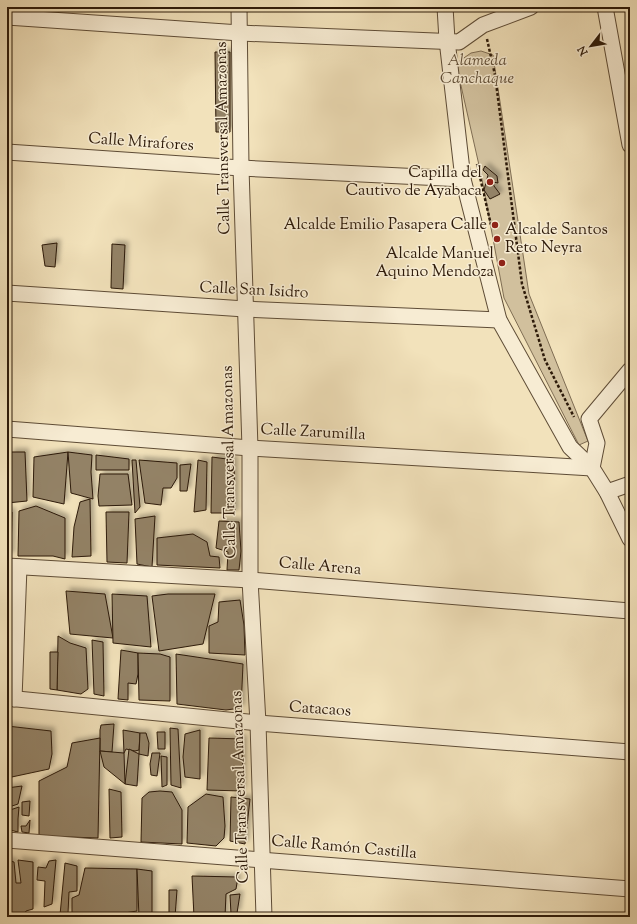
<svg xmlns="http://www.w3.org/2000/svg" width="637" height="924" viewBox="0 0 637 924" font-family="'Sorts Mill Goudy',serif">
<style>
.green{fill:#d1c09d;stroke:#7f6d53}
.building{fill:#938266;stroke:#2d1a09;filter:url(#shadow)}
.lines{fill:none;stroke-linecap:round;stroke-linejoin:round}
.street-casing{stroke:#5e4c36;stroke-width:17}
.path{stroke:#2d1a09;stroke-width:2.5;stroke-dasharray:3 2;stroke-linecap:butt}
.street{stroke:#f7ecd3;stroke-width:15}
.poi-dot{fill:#8f2418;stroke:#f7ecd3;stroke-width:1.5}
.labels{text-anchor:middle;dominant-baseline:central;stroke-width:3;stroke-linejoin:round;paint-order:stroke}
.park-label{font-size:16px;font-style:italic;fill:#5e4c35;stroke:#f7ecd3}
.street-label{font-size:16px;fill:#2d1a09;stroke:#f7ecd3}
.poi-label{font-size:16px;fill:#2d1a09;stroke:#f7ecd3;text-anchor:end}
</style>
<defs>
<filter id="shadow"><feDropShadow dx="3.5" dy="-3.5" stdDeviation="2" flood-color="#0004"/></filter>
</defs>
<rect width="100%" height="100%" fill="#f2e2bb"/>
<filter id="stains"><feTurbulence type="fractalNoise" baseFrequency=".005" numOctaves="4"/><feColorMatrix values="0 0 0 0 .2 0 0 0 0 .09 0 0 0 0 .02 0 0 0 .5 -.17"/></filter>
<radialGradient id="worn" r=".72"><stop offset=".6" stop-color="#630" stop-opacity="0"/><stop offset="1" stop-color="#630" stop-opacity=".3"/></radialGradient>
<path class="green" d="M 481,51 L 493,55 L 494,62 L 529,294 L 588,441 L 579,445 L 504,298 L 481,174 L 457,68 L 458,62 L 471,53 Z"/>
<g class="building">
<path d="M 215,52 L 230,52 L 230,132 L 216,132 Z"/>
<path d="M 485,166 L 497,176 L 498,183 L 493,182 L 494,186 L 500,194 L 490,199 L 484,190 L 488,175 L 483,170 Z"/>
<path d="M 57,243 L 55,267 L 45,266 L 42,245 Z"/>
<path d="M 112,244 L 125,245 L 123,289 L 111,288 Z"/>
<path d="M 11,452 L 25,452 L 27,501 L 7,503 L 7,478 Z"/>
<path d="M 68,452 L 64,504 L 33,497 L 34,457 Z"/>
<path d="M 68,452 L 92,455 L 91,472 L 93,499 L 71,493 Z"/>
<path d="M 96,455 L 129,459 L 129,470 L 96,470 Z"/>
<path d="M 212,457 L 234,460 L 235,513 L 211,513 Z"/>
<path d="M 132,460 L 136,460 L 140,507 L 135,513 Z"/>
<path d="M 139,460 L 177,463 L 177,478 L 171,488 L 163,488 L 161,505 L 145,503 Z"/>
<path d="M 198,460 L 207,462 L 206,510 L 194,512 Z"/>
<path d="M 191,464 L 187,491 L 180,491 L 180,465 Z"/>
<path d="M 100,474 L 128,474 L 132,505 L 99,506 L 98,496 Z"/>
<path d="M 90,499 L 91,556 L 72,557 L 74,527 L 80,502 Z"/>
<path d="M 36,506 L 65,518 L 65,559 L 53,556 L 18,556 L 19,511 Z"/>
<path d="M 7,511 L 12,512 L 11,556 L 7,555 Z"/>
<path d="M 106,512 L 129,512 L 127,563 L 107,562 Z"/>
<path d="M 155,516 L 152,567 L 137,564 L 135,519 Z"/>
<path d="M 219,521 L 239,522 L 241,551 L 239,570 L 227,570 L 228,552 L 216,548 Z"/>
<path d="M 193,534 L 207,542 L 210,556 L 219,557 L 220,568 L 157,565 L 157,538 Z"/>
<path d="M 66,591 L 105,594 L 113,638 L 70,634 Z"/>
<path d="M 112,594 L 147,596 L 151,647 L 113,643 Z"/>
<path d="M 168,594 L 215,594 L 203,644 L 159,651 L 152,596 Z"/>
<path d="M 240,600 L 244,625 L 245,655 L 209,653 L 209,626 L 218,622 L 219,602 Z"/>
<path d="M 58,636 L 70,643 L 86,648 L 88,689 L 81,694 L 57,690 Z"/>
<path d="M 92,640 L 103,642 L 104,696 L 94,694 Z"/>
<path d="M 121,650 L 138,653 L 138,674 L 136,684 L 128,683 L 128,700 L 118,699 Z"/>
<path d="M 50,652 L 58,652 L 57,690 L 50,689 Z"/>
<path d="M 138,653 L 160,654 L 170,657 L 170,701 L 139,700 Z"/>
<path d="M 176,654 L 243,664 L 241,708 L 226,710 L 177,704 Z"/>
<path d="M 114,724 L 112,752 L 100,751 L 100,730 L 101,725 Z"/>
<path d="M 7,726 L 51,731 L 52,754 L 49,769 L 7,778 Z"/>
<path d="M 170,728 L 178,729 L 181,788 L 171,785 Z"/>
<path d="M 123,730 L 140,733 L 139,750 L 135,751 L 126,749 L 124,753 Z"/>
<path d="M 200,730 L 200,779 L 185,777 L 183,757 L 185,734 Z"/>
<path d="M 157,732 L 165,732 L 165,749 L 158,749 Z"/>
<path d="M 140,733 L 146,733 L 149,743 L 148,756 L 139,754 Z"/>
<path d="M 100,738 L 98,838 L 39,836 L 39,781 L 67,767 L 72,743 Z"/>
<path d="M 209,738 L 243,739 L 242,791 L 207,790 Z"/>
<path d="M 129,749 L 139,754 L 137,786 L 125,784 Z"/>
<path d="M 100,751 L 124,753 L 125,784 L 104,767 Z"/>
<path d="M 152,753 L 160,753 L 157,776 L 151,775 L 150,764 Z"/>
<path d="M 161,756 L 167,757 L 167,785 L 162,787 Z"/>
<path d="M 22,786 L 18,804 L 9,807 L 7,825 L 7,788 Z"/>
<path d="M 109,789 L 121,792 L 122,837 L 110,838 Z"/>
<path d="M 160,791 L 172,792 L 182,810 L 182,844 L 141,842 L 142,798 L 149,792 Z"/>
<path d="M 206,794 L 223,797 L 225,826 L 224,838 L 216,846 L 187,843 L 188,807 Z"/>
<path d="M 231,797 L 250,799 L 245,844 L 230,841 Z"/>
<path d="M 30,801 L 29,816 L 22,815 L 22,802 Z"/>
<path d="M 19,807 L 18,819 L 18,832 L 10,830 L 10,810 Z"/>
<path d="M 30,820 L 29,833 L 22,832 L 21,826 L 26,826 Z"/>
<path d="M 7,860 L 14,862 L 16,883 L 21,883 L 18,860 L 33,862 L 33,909 L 26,911 L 24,915 L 7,912 Z"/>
<path d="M 56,860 L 52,904 L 44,907 L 45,881 L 37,880 L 38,867 L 46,868 L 49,861 Z"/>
<path d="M 65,863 L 77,866 L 77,891 L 69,892 L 68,913 L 60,915 Z"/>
<path d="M 85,868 L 137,869 L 137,911 L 100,917 L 72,917 L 72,898 L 79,895 Z"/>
<path d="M 137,869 L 152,871 L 152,917 L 139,917 Z"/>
<path d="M 192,876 L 238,877 L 236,889 L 226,894 L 225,917 L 194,917 Z"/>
<path d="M 169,890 L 177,890 L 175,917 L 169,917 Z"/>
<path d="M 240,894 L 237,913 L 231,914 L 230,895 Z"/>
</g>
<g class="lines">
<g class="street-casing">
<g id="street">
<path d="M 239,7 L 241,168 L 250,448 L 250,580 L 258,723 L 264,917"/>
<path d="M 445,7 L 447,40 L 463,179 L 499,320 L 570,447 L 592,468 L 607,492 L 630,539"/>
<path d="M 605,7 L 630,145"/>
<path d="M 7,17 L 240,33 L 459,42 L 483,25 L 531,7"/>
<path d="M 7,152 L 241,168 L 463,179"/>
<path d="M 7,293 L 245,309 L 499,320"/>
<path d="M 7,429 L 250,448 L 592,468 L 597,443 L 589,419 L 630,370"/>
<path d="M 607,492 L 630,484"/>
<path d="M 7,566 L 250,580 L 630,611"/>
<path d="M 7,698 L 258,723 L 630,752"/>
<path d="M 14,699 L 19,567"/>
<path d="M 7,840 L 630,889"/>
</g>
</g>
<g class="path">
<path d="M 487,39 L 495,75 L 522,284 L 545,360 L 574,417"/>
<path d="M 477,164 L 491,225"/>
</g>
<use href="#street" class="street"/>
</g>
<g class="poi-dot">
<circle cx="490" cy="182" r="4"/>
<circle cx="495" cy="225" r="4"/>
<circle cx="497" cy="239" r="4"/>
<circle cx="502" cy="263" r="4"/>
</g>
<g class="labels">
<g class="park-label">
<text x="477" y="61">Alameda<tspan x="477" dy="18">Canchaque</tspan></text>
</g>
<g class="street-label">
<text transform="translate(224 138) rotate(-91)">Calle Transversal Amazonas</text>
<text transform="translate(141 143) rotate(4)">Calle Mirafores</text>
<text transform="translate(254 291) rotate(3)">Calle San Isidro</text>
<text transform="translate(313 433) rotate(3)">Calle Zarumilla</text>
<text transform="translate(230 462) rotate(-91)">Calle Transversal Amazonas</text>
<text transform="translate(320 567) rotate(5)">Calle Arena</text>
<text transform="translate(320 710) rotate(4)">Catacaos</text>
<text transform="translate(241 787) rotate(-92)">Calle Transversal Amazonas</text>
<text transform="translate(344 848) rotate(5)">Calle Ramón Castilla</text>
</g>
<g class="poi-label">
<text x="482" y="173">Capilla del<tspan x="482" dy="18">Cautivo de Ayabaca</tspan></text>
<text x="487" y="225">Alcalde Emilio Pasapera Calle</text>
<text x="505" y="230" text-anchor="start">Alcalde Santos<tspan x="505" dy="18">Reto Neyra</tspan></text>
<text x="494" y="254">Alcalde Manuel<tspan x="494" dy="18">Aquino Mendoza</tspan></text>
</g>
</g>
<rect width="637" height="924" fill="none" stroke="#f2e2bb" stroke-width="24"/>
<rect x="8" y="8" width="621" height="908" fill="none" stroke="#2d1a09" stroke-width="2"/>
<rect x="12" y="12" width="613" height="900" fill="none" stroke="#2d1a09"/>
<g transform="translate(591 46) rotate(239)" stroke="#f7ecd3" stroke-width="3" paint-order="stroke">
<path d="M0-3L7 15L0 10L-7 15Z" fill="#2d1a09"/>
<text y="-6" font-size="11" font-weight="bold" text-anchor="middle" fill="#2d1a09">N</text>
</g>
<rect width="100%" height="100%" filter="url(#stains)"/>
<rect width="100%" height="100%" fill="url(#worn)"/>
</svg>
